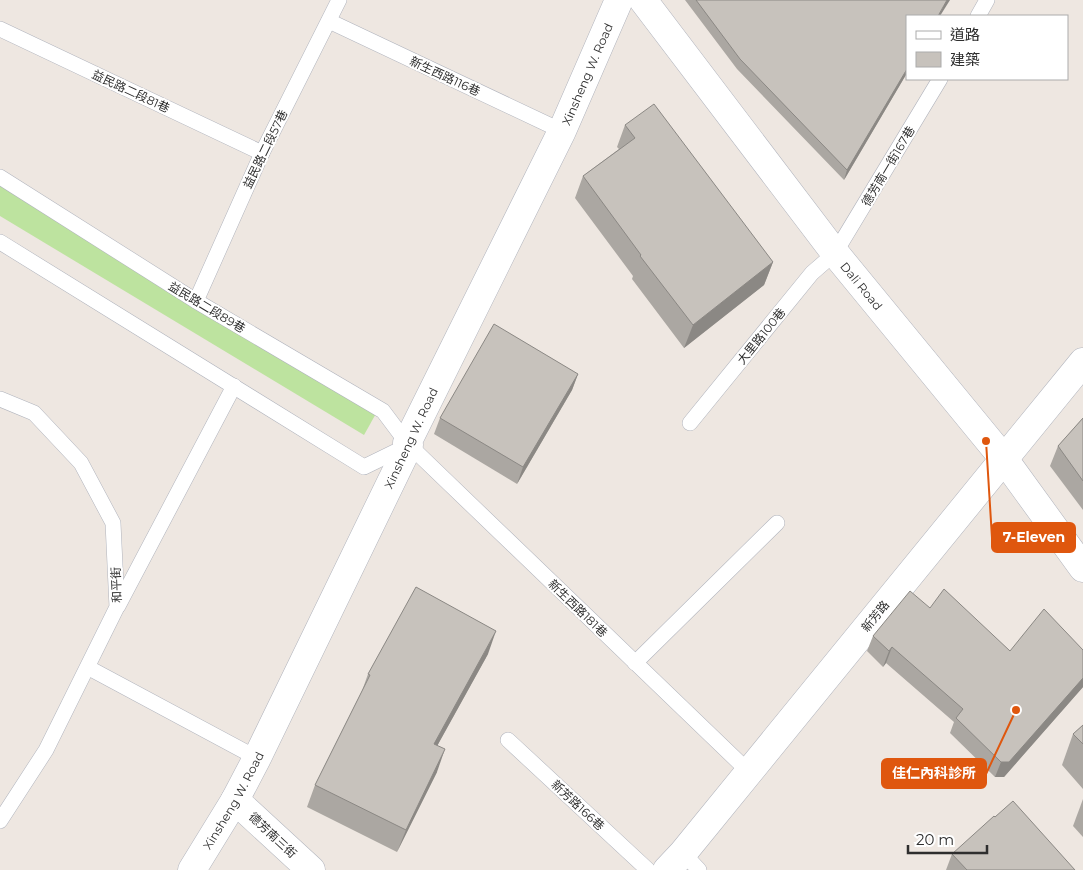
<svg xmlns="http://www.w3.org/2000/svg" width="1083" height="870" viewBox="0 0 1083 870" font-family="Montserrat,'Noto Sans TC',sans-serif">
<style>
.grass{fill:#bde39f}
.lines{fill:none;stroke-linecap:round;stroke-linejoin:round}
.lane-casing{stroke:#b1b4bd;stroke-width:16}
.street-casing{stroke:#b1b4bd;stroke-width:29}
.secondary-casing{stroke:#b1b4bd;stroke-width:29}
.lane{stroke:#fff;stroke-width:15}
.street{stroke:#fff;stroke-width:28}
.secondary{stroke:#fff;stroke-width:28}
.wall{fill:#aba7a2}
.shaded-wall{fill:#8b8884}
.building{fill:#c7c2bc;stroke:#8b8884}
.labels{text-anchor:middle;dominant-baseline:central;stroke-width:4;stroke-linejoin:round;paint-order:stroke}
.street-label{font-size:12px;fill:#2e2e2e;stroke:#fff}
.leader{fill:none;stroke:#df570e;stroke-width:2}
.callout-dot{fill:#df570e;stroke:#fff;stroke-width:2}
.callout{fill:#df570e;stroke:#df570e;stroke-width:2}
.callout-label{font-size:14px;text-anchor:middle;font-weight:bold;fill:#fff}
</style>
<rect width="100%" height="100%" fill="#eee7e1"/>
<path class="grass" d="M 0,185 L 378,410 L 364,435 L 0,216 Z"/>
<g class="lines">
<g class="lane-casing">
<g id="lane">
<path d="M 978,16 L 987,0"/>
<path d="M 329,21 L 562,131"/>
<path d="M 0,29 L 262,153"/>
<path d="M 0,177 L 196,301 L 383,411 L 407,443"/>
<path d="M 0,242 L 364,467 L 409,445 L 748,771"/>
<path d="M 196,301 L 262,153 L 339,0"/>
<path d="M 0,399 L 34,413 L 81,463 L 113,523 L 117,607 L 46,750 L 0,821"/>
<path d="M 690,423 L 812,273 L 835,253 L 940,79"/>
<path d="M 118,606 L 234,386"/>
<path d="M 635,663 L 777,523"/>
<path d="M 89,668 L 257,758"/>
<path d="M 508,740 L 648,870"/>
<path d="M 683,853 L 699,870"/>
</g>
</g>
<g class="street-casing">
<g id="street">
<path d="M 235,800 L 311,870"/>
<path id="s1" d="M 192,870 L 235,800 L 257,758 L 409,445 L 407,443 L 562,131 L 619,0"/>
<path d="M 667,870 L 683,853 L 1083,362"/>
</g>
</g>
<g class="secondary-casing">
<g id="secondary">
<path id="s2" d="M 643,0 L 835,253 L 1004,459 L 1083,568"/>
</g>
</g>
<use href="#lane" class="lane"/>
<use href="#street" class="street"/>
<use href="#secondary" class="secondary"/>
</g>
<g class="wall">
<path d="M 685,0 L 950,0 L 907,16 L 907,73 L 844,180 L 737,69 Z"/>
<path d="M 625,125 L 773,262 L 764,285 L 684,348 L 632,279 L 633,276 L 575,198 L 583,176 L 619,149 L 617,147 Z"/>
<path d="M 578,374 L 572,390 L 517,484 L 434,434 L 440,418 Z"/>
<path d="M 1083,418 L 1083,510 L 1050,466 L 1058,446 Z"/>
<path d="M 930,608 L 1010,651 L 1083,650 L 1083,687 L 1004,777 L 995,777 L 950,733 L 954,722 L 886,663 L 883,667 L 867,651 L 873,636 Z"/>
<path d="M 488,654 L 437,746 L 437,772 L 397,852 L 307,807 L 315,785 L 362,691 L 368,674 Z"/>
<path d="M 1083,725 L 1083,789 L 1062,765 L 1073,734 Z"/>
<path d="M 1083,799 L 1083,837 L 1073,826 Z"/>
<path d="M 952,854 L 1075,870 L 946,870 Z"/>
</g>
<g class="shaded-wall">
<path d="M 947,0 L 950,0 L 940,16 L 938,16 Z"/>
<path d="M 907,69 L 907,73 L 844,180 L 847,170 Z"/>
<path d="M 773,262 L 764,285 L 684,348 L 693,325 Z"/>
<path d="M 578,374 L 572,390 L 517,484 L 523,467 Z"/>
<path d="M 496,631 L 488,654 L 426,766 L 434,744 Z"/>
<path d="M 892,647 L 886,663 L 883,667 L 889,651 Z"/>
<path d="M 1083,678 L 1083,687 L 1004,777 L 995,777 L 1001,762 Z"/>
<path d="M 445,749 L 437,772 L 397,852 L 406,830 Z"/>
</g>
<g class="building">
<path d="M 696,0 L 947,0 L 938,16 L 907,16 L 907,69 L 847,170 L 740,59 Z"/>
<path d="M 654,104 L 773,262 L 693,325 L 640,256 L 641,255 L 583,176 L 635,138 L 625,125 Z"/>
<path d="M 494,324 L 578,374 L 523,467 L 440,418 Z"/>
<path d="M 1083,418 L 1083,481 L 1058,446 Z"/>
<path d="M 416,587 L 496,631 L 434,744 L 445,749 L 406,830 L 315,785 L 370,675 L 368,674 Z"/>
<path d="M 944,589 L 1010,651 L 1044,609 L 1083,650 L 1083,678 L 1009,762 L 1001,762 L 956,718 L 963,709 L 892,647 L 889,651 L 873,636 L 910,591 L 930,608 Z"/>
<path d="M 1083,725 L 1083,744 L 1073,734 Z"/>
<path d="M 1013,801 L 1075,870 L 967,870 L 952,854 L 994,816 L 995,817 Z"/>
</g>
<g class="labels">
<g class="street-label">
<text stroke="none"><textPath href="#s1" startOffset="891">Xinsheng W. Road</textPath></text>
<text transform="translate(445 76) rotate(25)">新生西路116巷</text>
<text transform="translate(131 91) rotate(25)">益民路二段81巷</text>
<text transform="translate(265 149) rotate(-64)">益民路二段57巷</text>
<text transform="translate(888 166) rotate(-59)">德芳南一街167巷</text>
<text stroke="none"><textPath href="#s2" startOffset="360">Dali Road</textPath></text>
<text transform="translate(207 307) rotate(31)">益民路二段89巷</text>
<text transform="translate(761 336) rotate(-51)">大里路100巷</text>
<text transform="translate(411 438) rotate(-65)">Xinsheng W. Road</text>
<text transform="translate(116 585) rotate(-92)">和平街</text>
<text transform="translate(578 608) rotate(44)">新生西路181巷</text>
<text transform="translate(875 616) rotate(-51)">新芳路</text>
<text stroke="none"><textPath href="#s1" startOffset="81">Xinsheng W. Road</textPath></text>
<text transform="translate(578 805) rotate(43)">新芳路166巷</text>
<text transform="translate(273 835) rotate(43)">德芳南三街</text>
</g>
</g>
<path class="leader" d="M986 441L992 538M1016 710L986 774"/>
<g class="callout-dot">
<circle cx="986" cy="441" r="5"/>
<circle cx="1016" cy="710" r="5"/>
</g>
<g class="callout">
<rect x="992" y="523" width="83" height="29" rx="5"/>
<rect x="882" y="759" width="104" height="29" rx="5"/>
</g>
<g class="callout-label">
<text x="1034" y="542">7-Eleven</text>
<text x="934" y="778">佳仁內科診所</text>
</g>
<rect x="906" y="15" width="162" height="65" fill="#ffffff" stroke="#ababab"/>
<rect x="916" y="31" width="25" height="8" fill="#ffffff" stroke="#ababab"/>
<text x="950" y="40" font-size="15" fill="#2e2e2e">道路</text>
<rect x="916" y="52" width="25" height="15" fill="#c7c2bc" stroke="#ababab"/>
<text x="950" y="65" font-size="15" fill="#2e2e2e">建築</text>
<path d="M908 845v8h79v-8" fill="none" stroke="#2e2e2e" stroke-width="2.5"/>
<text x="916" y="845" font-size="15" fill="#2e2e2e" stroke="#ffffff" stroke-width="4" paint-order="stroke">20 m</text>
</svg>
